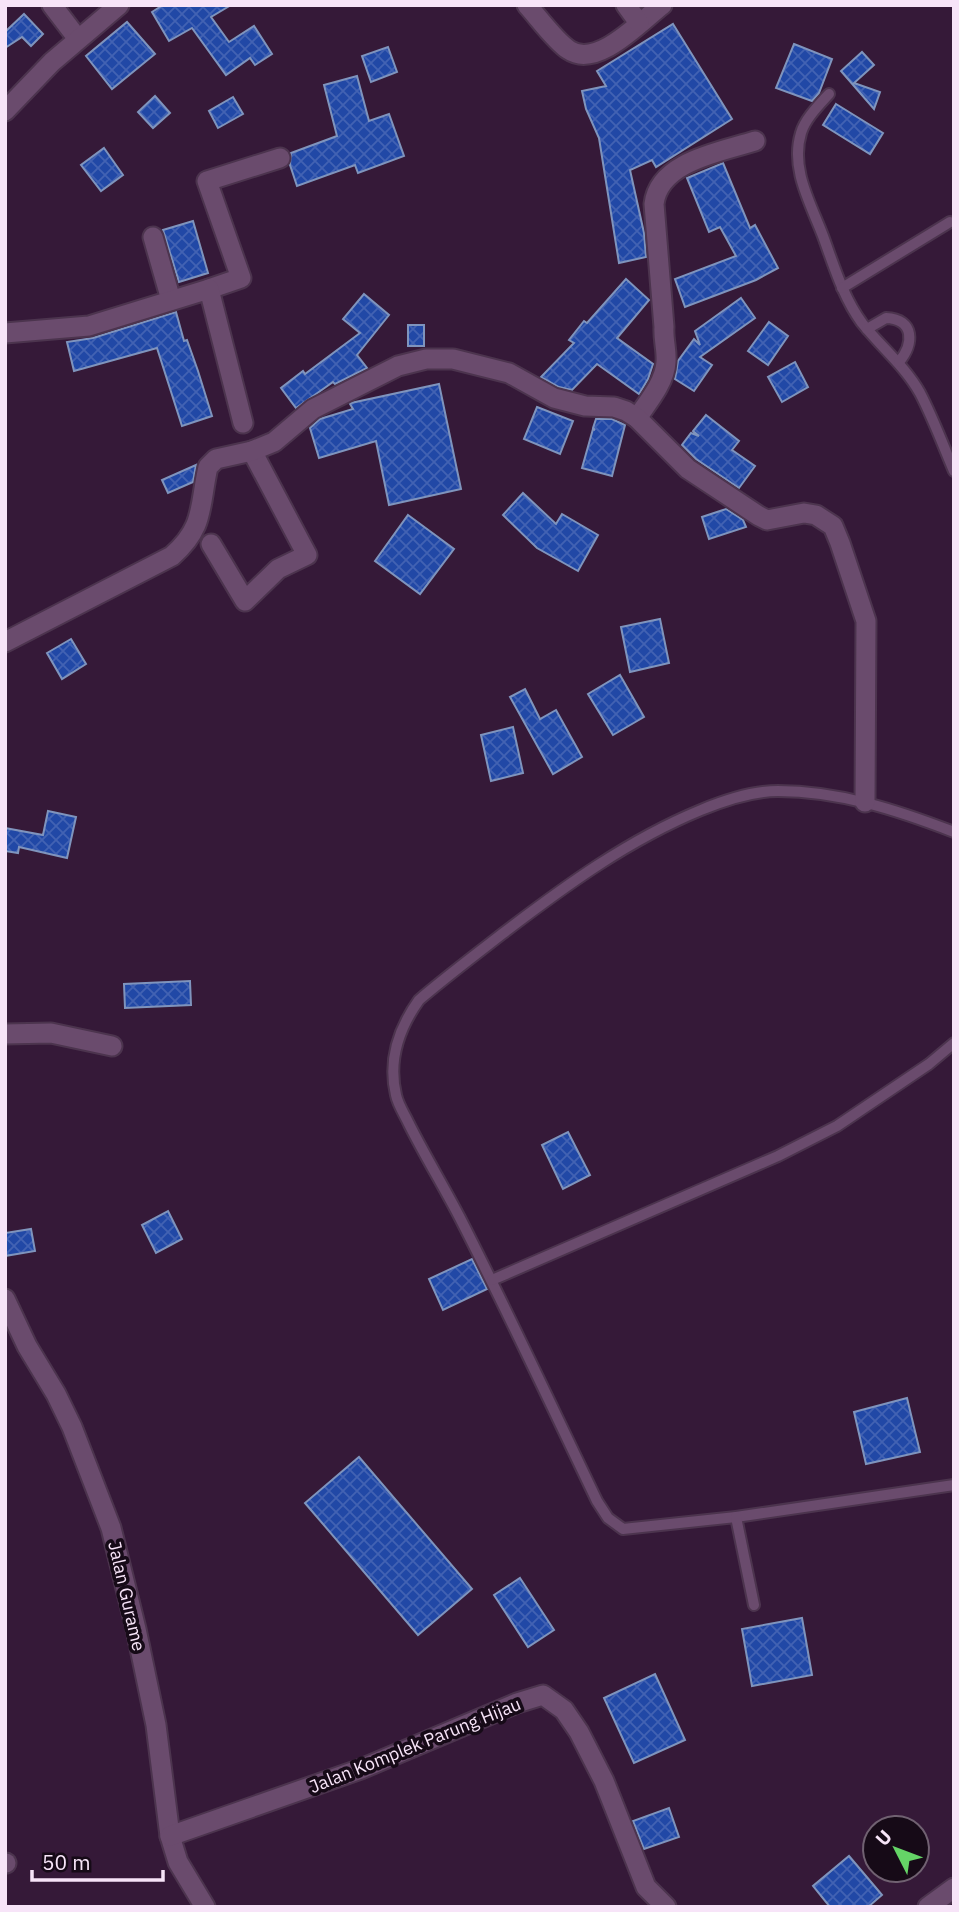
<svg xmlns="http://www.w3.org/2000/svg" width="959" height="1912" viewBox="0 0 959 1912" font-family="'IBM Plex Sans',sans-serif">
<style>
.building{fill:url(#building-cross-hatch);stroke:#7f94bd;stroke-width:2}
.lines{fill:none;stroke-linecap:round;stroke-linejoin:round}
.service-casing{stroke:#4c344e;stroke-width:14}
.minor-casing{stroke:#4c344e;stroke-width:23}
.tertiary-casing{stroke:#4c344e;stroke-width:23}
.service{stroke:#6a4b6d;stroke-width:10}
.minor{stroke:#6a4b6d;stroke-width:19}
.tertiary{stroke:#6a4b6d;stroke-width:19}
.labels{text-anchor:middle;dominant-baseline:central;stroke-width:7;stroke-linejoin:round;paint-order:stroke}
.street-label{font-size:18px;fill:#f7e4f8;stroke:#160a17}
</style>
<defs>
<pattern id="building-cross-hatch" width="8" height="8" patternUnits="userSpaceOnUse" patternTransform="scale(1.75)"><rect width="8" height="8" fill="#2148a6"/><path d="M0 0l8 8M0 8l8-8" fill="none" stroke="#4262b3"/></pattern>
</defs>
<rect width="100%" height="100%" fill="#351938"/>
<g class="building">
<path d="M 163,5 L 231,5 L 211,17 L 229,42 L 254,26 L 272,54 L 255,65 L 250,58 L 226,75 L 192,28 L 169,41 L 152,12 Z"/>
<path d="M 24,14 L 43,34 L 31,46 L 22,37 L 5,48 L 5,32 Z"/>
<path d="M 127,22 L 155,54 L 112,89 L 86,56 Z"/>
<path d="M 673,24 L 732,119 L 656,167 L 652,160 L 630,170 L 644,233 L 646,257 L 619,263 L 599,138 L 586,109 L 582,91 L 606,86 L 597,71 Z"/>
<path d="M 794,44 L 832,59 L 819,93 L 812,101 L 776,88 Z"/>
<path d="M 388,47 L 397,72 L 371,82 L 362,56 Z"/>
<path d="M 862,52 L 874,65 L 854,83 L 880,92 L 874,109 L 841,71 Z"/>
<path d="M 357,76 L 369,121 L 389,114 L 404,156 L 358,173 L 355,165 L 297,186 L 290,165 L 291,153 L 337,136 L 324,85 Z"/>
<path d="M 155,96 L 170,113 L 153,128 L 138,112 Z"/>
<path d="M 233,97 L 243,114 L 218,128 L 209,111 Z"/>
<path d="M 836,104 L 883,133 L 870,154 L 823,125 Z"/>
<path d="M 104,148 L 123,175 L 101,191 L 81,165 Z"/>
<path d="M 723,163 L 750,228 L 755,225 L 778,268 L 756,280 L 685,307 L 675,279 L 736,256 L 720,227 L 709,232 L 687,178 Z"/>
<path d="M 193,221 L 208,273 L 179,282 L 163,230 Z"/>
<path d="M 626,279 L 649,300 L 617,338 L 653,364 L 648,379 L 639,394 L 597,364 L 572,390 L 559,387 L 541,377 L 574,343 L 569,340 L 584,321 L 587,323 Z"/>
<path d="M 364,294 L 389,315 L 357,355 L 367,368 L 335,384 L 333,382 L 296,408 L 281,388 L 303,371 L 305,374 L 360,333 L 343,319 Z"/>
<path d="M 741,298 L 755,318 L 700,357 L 712,365 L 694,391 L 675,379 L 678,361 L 694,339 L 700,345 L 695,331 Z"/>
<path d="M 176,312 L 184,341 L 187,340 L 198,371 L 212,416 L 182,426 L 157,348 L 74,371 L 67,342 L 93,338 Z"/>
<path d="M 769,322 L 788,336 L 768,365 L 748,351 Z"/>
<rect x="408" y="325" width="16" height="21"/>
<path d="M 795,362 L 808,387 L 782,402 L 768,377 Z"/>
<path d="M 439,384 L 461,489 L 389,505 L 376,441 L 319,458 L 310,428 L 320,419 L 353,409 L 350,404 L 351,403 Z"/>
<path d="M 537,407 L 573,421 L 560,454 L 524,439 Z"/>
<path d="M 706,415 L 739,441 L 732,450 L 755,466 L 739,488 L 696,459 L 682,445 L 691,433 L 699,436 L 693,431 Z"/>
<path d="M 596,419 L 612,419 L 625,425 L 612,476 L 582,468 L 593,429 L 595,430 L 593,428 Z"/>
<path d="M 196,465 L 193,482 L 168,493 L 162,480 Z"/>
<path d="M 523,493 L 556,524 L 562,514 L 598,535 L 578,571 L 537,548 L 503,515 Z"/>
<path d="M 726,509 L 743,520 L 746,527 L 709,539 L 702,517 Z"/>
<path d="M 408,515 L 454,549 L 420,594 L 375,561 Z"/>
<path d="M 660,619 L 669,663 L 630,672 L 621,627 Z"/>
<path d="M 71,639 L 86,664 L 62,679 L 47,653 Z"/>
<path d="M 620,675 L 644,717 L 613,735 L 588,694 Z"/>
<path d="M 525,689 L 540,719 L 556,710 L 582,757 L 553,774 L 510,697 Z"/>
<path d="M 513,727 L 523,773 L 491,781 L 481,735 Z"/>
<path d="M 48,811 L 76,817 L 67,858 L 19,847 L 18,853 L 5,851 L 5,828 L 43,835 Z"/>
<path d="M 190,981 L 191,1005 L 125,1008 L 124,984 Z"/>
<path d="M 568,1132 L 590,1175 L 563,1189 L 542,1145 Z"/>
<path d="M 168,1211 L 182,1239 L 156,1253 L 142,1225 Z"/>
<path d="M 31,1229 L 35,1251 L 5,1256 L 5,1233 Z"/>
<path d="M 472,1259 L 487,1289 L 443,1310 L 429,1279 Z"/>
<path d="M 907,1398 L 920,1452 L 866,1464 L 854,1412 Z"/>
<path d="M 359,1457 L 472,1589 L 418,1635 L 305,1503 Z"/>
<path d="M 520,1578 L 554,1630 L 528,1647 L 494,1595 Z"/>
<path d="M 802,1618 L 812,1675 L 752,1686 L 742,1629 Z"/>
<path d="M 655,1674 L 685,1740 L 634,1763 L 604,1698 Z"/>
<path d="M 669,1808 L 679,1837 L 644,1849 L 633,1821 Z"/>
<path d="M 849,1856 L 882,1895 L 868,1907 L 830,1907 L 813,1886 Z"/>
</g>
<g class="lines">
<g class="service-casing">
<g id="service">
<path d="M 829,94 C 819,105 805,119 801,133 C 790,169 811,204 823,236 C 834,266 843,297 862,323 C 881,347 905,366 920,393 C 933,418 943,445 954,471"/>
<path d="M 842,288 L 950,222"/>
<path d="M 867,329 L 886,318 C 915,319 914,344 899,362"/>
<path d="M 954,832 C 897,810 839,791 778,791 C 751,791 725,800 701,810 C 628,840 565,886 502,934 C 474,956 446,977 419,1000 C 399,1028 388,1061 396,1095 C 398,1105 405,1115 409,1124 C 425,1156 444,1187 460,1218 C 508,1312 552,1407 597,1501 L 608,1518 L 623,1529 L 736,1517 L 954,1485"/>
<path d="M 492,1280 L 778,1156 L 837,1126 L 929,1064 L 954,1043"/>
<path d="M 736,1517 L 754,1605"/>
</g>
</g>
<g class="minor-casing">
<g id="minor">
<path d="M 52,5 L 78,39"/>
<path d="M 527,5 C 538,17 556,42 569,50 C 597,69 640,22 662,5"/>
<path d="M 626,5 L 639,23"/>
<path d="M 153,237 L 171,300"/>
<path d="M 209,289 L 241,278 L 207,181 L 280,158"/>
<path d="M 5,333 L 89,326 L 209,289 L 243,423"/>
<path d="M 637,418 C 648,402 665,382 666,362 C 667,350 663,339 664,327 L 654,204 C 659,161 721,152 755,141"/>
<path d="M 211,544 L 245,601 L 278,569 L 307,555 L 252,451"/>
<path d="M 5,642 L 172,556 C 205,527 199,507 208,467 L 216,459 L 252,451 L 274,442 L 313,409 L 398,366 L 426,359 L 453,359 L 509,373 L 554,398 L 585,406 L 614,407 L 626,411 L 637,418 L 688,469 L 759,516 L 767,520 L 804,513 L 816,515 L 833,526 L 840,543 L 866,621 L 865,802"/>
<path d="M 5,1034 L 51,1033 L 112,1046"/>
<path d="M 5,1299 L 27,1346 L 56,1394 L 72,1427 L 111,1528 L 136,1629 L 156,1725 L 170,1836 L 178,1862 L 205,1907"/>
<path d="M 170,1836 L 361,1769 L 517,1703 L 543,1695 L 564,1710 L 579,1732 L 604,1781 L 646,1887 L 666,1907"/>
<path d="M 5,1863 L 6,1863"/>
<path d="M 928,1907 L 954,1888"/>
</g>
</g>
<g class="tertiary-casing">
<path id="tertiary" d="M 5,111 L 52,62 L 119,5"/>
</g>
<use href="#service" class="service"/>
<use href="#minor" class="minor"/>
<use href="#tertiary" class="tertiary"/>
</g>
<g class="labels">
<g class="street-label">
<text transform="translate(127 1596) rotate(77)">Jalan Gurame</text>
<text transform="translate(415 1745) rotate(-22)">Jalan Komplek Parung Hijau</text>
</g>
</g>
<rect width="959" height="1912" fill="none" stroke="#f7e4f8" stroke-width="14"/>
<g transform="translate(896 1849) rotate(312)"><circle r="33" fill="#160a17" stroke="#706171" stroke-width="2"/>
<path d="M0-5L12 26L0 18L-12 26Z" fill="#65d467"/>
<text y="-10" font-size="19" font-weight="bold" text-anchor="middle" fill="#f7e4f8">U</text>
</g>
<path d="M32 1870v10h131v-10" fill="none" stroke="#f7e4f8" stroke-width="3.5"/>
<text x="42" y="1870" font-size="21" fill="#f7e4f8" stroke="#160a17" stroke-width="5" paint-order="stroke">50 m</text>
</svg>
